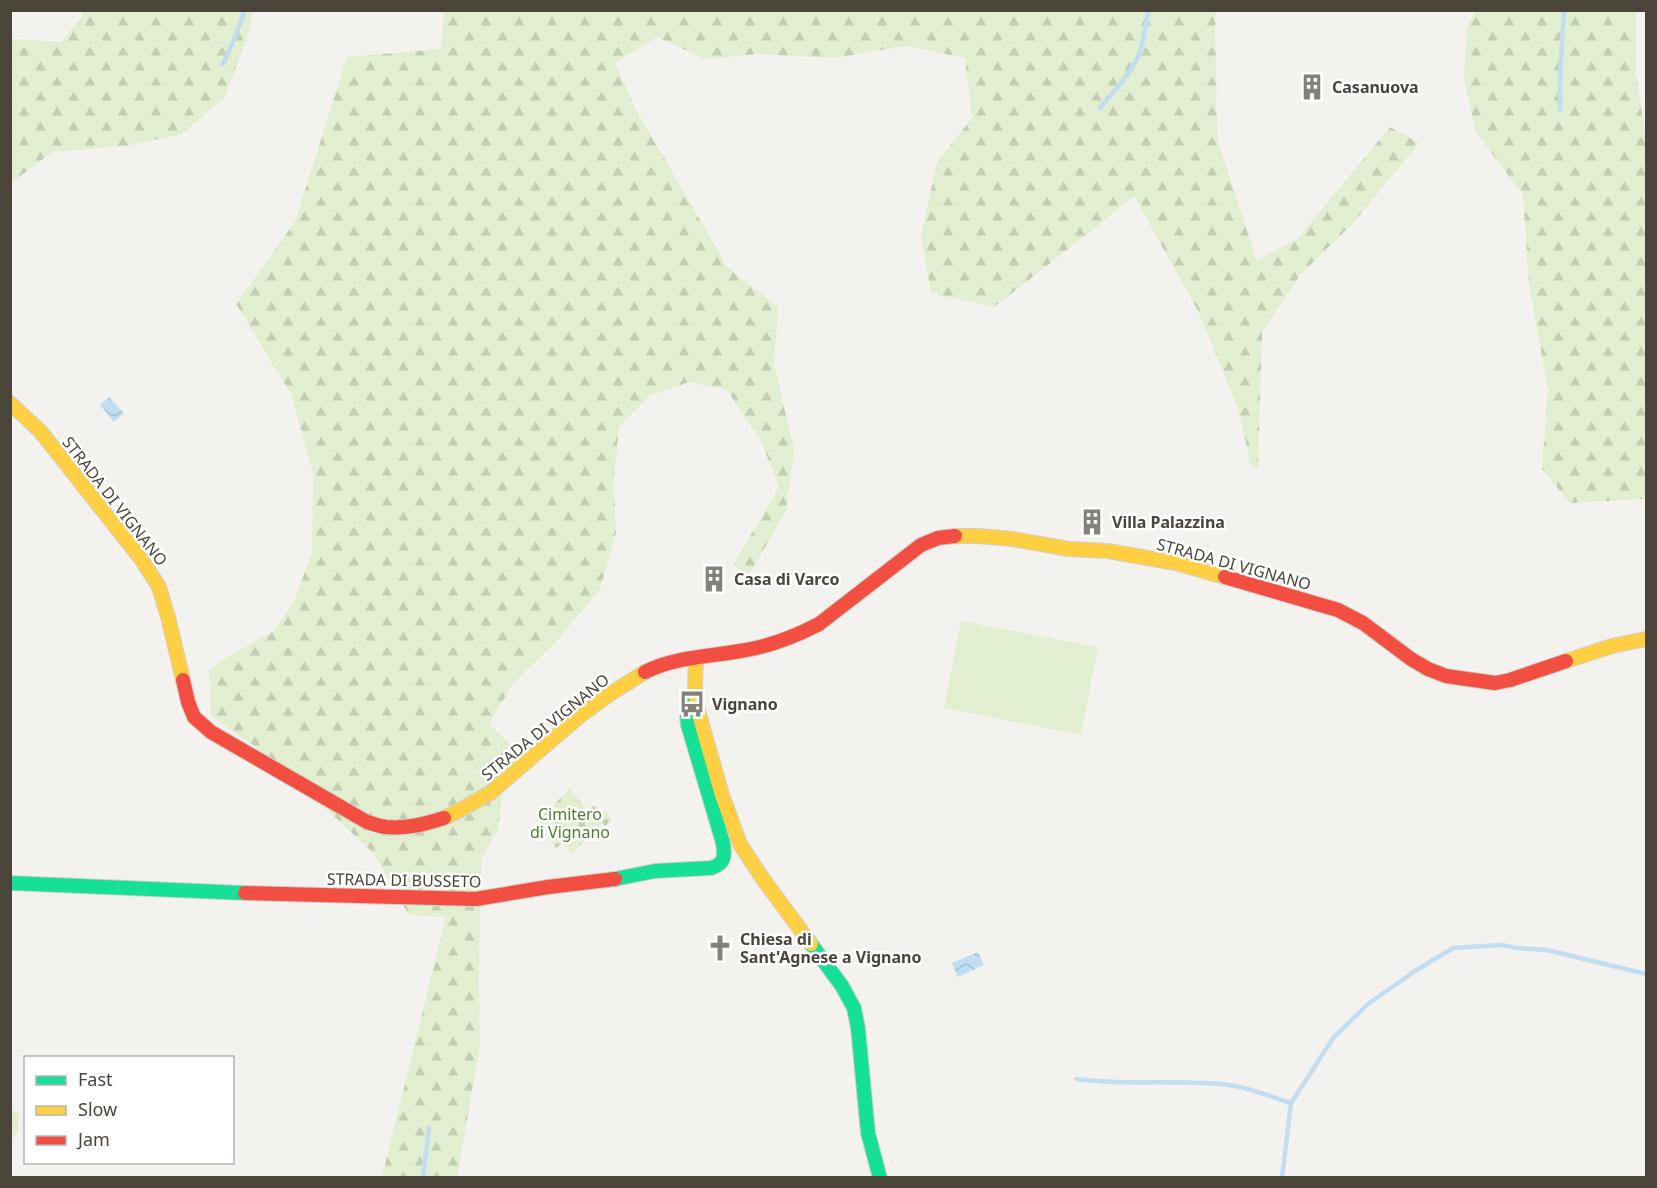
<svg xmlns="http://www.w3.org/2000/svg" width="1657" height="1188" viewBox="0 0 1657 1188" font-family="'Noto Sans',sans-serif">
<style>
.forest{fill:url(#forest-firs)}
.cemetery{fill:url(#cemetery-stones)}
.pitch{fill:#e1eecf}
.water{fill:url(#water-waves)}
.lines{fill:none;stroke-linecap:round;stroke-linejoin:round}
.stream{stroke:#c0ddf1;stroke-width:4.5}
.fast-casing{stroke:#d3cfc5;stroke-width:16}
.slow-casing{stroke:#d3cfc5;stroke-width:16}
.jam-casing{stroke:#d3cfc5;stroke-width:16}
.fast{stroke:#16e098;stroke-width:14}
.slow{stroke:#ffcf43;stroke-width:14}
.jam{stroke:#f24e42;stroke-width:14}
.labels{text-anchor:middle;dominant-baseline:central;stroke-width:5;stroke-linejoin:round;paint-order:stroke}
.poi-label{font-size:16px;font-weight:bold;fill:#4b4439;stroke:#fff;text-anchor:start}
.street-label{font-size:16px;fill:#4b4439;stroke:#fff}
.park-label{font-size:16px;fill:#4a7f2a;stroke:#fff}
</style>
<defs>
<pattern id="forest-firs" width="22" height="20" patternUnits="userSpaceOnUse" patternTransform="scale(1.5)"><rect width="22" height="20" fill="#e1eecf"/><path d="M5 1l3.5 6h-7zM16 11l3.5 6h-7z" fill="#c3cdb2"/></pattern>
<pattern id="cemetery-stones" width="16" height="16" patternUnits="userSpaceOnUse" patternTransform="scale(1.5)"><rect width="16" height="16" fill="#e1eecf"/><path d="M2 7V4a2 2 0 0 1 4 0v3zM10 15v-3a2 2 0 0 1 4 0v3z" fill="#c3cdb2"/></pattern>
<pattern id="water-waves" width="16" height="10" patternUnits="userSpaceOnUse" patternTransform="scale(1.5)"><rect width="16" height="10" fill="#c0ddf1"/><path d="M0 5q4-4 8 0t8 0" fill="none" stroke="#a6bfcf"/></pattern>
</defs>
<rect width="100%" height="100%" fill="#f4f2ee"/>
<g class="forest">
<path d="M 84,11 L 253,11 L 249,32 L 225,97 L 182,134 L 126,146 L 52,152 L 11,183 L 11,39 L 61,42 L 79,20 Z"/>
<path d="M 444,11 L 1215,11 L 1217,139 L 1257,261 L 1297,239 L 1390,127 L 1419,143 L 1354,222 L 1300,275 L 1262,332 L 1258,469 L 1250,463 L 1239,410 L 1197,309 L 1134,196 L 1090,232 L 994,307 L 931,293 L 921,236 L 937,162 L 972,118 L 965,58 L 907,46 L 834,58 L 757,54 L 705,59 L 657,37 L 615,63 L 635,108 L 728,268 L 778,307 L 774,363 L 794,450 L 786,511 L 749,575 L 733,565 L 779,487 L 762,443 L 727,390 L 689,382 L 649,396 L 619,427 L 614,479 L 616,533 L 600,589 L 555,643 L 513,683 L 489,724 L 508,742 L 498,830 L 481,859 L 479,986 L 480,1045 L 457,1177 L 382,1177 L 446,917 L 409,915 L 374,854 L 276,761 L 211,716 L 209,671 L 226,658 L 274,631 L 295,599 L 312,552 L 313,473 L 291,394 L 236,304 L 295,222 L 347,57 L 441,49 Z"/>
<path d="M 1476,11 L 1636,11 L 1636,74 L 1646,138 L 1646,497 L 1643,499 L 1570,503 L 1542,469 L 1548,389 L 1529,285 L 1523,195 L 1476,132 L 1464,79 L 1467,26 Z"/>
<path d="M 11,1109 L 19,1114 L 18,1131 L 11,1141 Z"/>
</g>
<path class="cemetery" d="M 570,789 L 587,810 L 594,804 L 603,813 L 605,811 L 612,819 L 605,826 L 603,823 L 572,853 L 562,843 L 556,848 L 550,841 L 554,837 L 538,820 Z"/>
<path class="pitch" d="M 961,621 L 1098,647 L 1081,735 L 944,708 Z"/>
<g class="water">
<path d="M 109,397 L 124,413 L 114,422 L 100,405 Z"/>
<path d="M 978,952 L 984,965 L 958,977 L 952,963 Z"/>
</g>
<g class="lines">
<g class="stream">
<path d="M 223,64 L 233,42 L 245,10"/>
<path d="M 1100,108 C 1113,92 1129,76 1138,57 C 1142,47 1147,22 1148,10"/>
<path d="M 1560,111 L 1560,77 L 1564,10"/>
<path d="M 1076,1079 C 1126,1086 1178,1079 1229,1085 C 1247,1087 1272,1097 1291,1103"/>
<path d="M 423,1178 L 429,1128"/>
<path d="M 1282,1178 L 1291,1103 L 1334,1037 L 1368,1004 L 1415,971 L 1453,948 L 1501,945 L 1518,948 L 1547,950 L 1646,974"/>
</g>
<g class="fast-casing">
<g id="fast">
<path d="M 615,879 L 655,871 L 711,868 C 725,864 725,856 723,843 L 688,725 C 686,712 687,702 695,692"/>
<path d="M 10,883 L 245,893"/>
<path d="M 811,944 L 842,986 L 854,1008 L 858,1028 L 868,1133 L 880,1178"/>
</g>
</g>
<g class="slow-casing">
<g id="slow">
<path d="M 10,403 L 41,432 L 142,560 L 159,587 L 168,617 L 183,680"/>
<path d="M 955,536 L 978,536 L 1012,539 L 1069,549 L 1108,551 L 1176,563 L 1225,577"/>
<path d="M 696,658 L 695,685 L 697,707 L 722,795 L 740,844 L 763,879 L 811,944"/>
<path d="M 1566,661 L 1612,646 L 1646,639"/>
<path d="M 444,818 L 462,809 L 490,793 L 581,715 L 610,694 L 645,672"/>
</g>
</g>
<g class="jam-casing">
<g id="jam">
<path d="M 1225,577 L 1338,610 L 1363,623 L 1411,659 L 1428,669 L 1446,676 L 1495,683 L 1510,680 L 1566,661"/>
<path d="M 645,672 C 675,657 707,657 740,651 C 768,647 794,637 819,624 L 921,545 L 938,538 L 955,536"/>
<path d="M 183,680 L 188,702 L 194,717 L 211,732 L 367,822 C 373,824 380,826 386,827 C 406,829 425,824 444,818"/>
<path d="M 245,893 L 476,899 L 548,887 L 615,879"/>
</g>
</g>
<use href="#fast" class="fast"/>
<use href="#slow" class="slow"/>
<use href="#jam" class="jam"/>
</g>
<defs>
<g id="building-bare" transform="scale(2.07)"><path d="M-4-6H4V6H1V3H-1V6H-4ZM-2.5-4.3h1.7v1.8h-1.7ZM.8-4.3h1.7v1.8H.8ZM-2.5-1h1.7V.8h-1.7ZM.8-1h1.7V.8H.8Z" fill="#868178" stroke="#fff" stroke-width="2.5" paint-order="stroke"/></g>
<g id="bus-bare" transform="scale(2.07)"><path d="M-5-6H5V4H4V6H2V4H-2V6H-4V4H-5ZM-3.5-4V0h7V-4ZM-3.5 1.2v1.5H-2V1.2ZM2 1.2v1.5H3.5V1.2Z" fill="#868178" stroke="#fff" stroke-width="2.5" paint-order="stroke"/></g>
<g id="church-bare" transform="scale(2.07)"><path d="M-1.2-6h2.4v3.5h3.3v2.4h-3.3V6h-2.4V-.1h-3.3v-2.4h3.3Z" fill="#868178" stroke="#fff" stroke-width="2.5" paint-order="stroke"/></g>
</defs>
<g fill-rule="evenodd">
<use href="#building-bare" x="1312" y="87"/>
<use href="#building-bare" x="1092" y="522"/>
<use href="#building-bare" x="714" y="579"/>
<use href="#bus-bare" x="692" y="704"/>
<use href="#church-bare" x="720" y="948"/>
</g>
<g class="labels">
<g class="poi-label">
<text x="1332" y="87">Casanuova</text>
<text x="1112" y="522">Villa Palazzina</text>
<text x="734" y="579">Casa di Varco</text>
<text x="712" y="704">Vignano</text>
<text x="740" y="939">Chiesa di<tspan x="740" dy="18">Sant'Agnese a Vignano</tspan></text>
</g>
<g class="street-label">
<text transform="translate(115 501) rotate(52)">STRADA DI VIGNANO</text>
<text transform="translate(1234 564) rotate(15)">STRADA DI VIGNANO</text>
<text transform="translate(545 727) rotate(-39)">STRADA DI VIGNANO</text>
<text transform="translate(404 880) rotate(1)">STRADA DI BUSSETO</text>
</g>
<g class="park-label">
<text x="570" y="814">Cimitero<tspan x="570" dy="18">di Vignano</tspan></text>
</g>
</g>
<rect width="1657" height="1188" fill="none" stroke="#4b4439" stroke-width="24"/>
<rect x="24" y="1056" width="210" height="108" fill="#ffffff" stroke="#b7b4b0" stroke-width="1.5"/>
<rect x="36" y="1076" width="30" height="9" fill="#16e098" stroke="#b7b4b0" stroke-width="1.5"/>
<text x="78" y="1086" font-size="18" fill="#4b4439">Fast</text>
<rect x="36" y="1106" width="30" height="9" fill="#ffcf43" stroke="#b7b4b0" stroke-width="1.5"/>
<text x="78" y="1116" font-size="18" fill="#4b4439">Slow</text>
<rect x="36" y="1136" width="30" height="9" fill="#f24e42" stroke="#b7b4b0" stroke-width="1.5"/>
<text x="78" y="1146" font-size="18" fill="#4b4439">Jam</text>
</svg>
